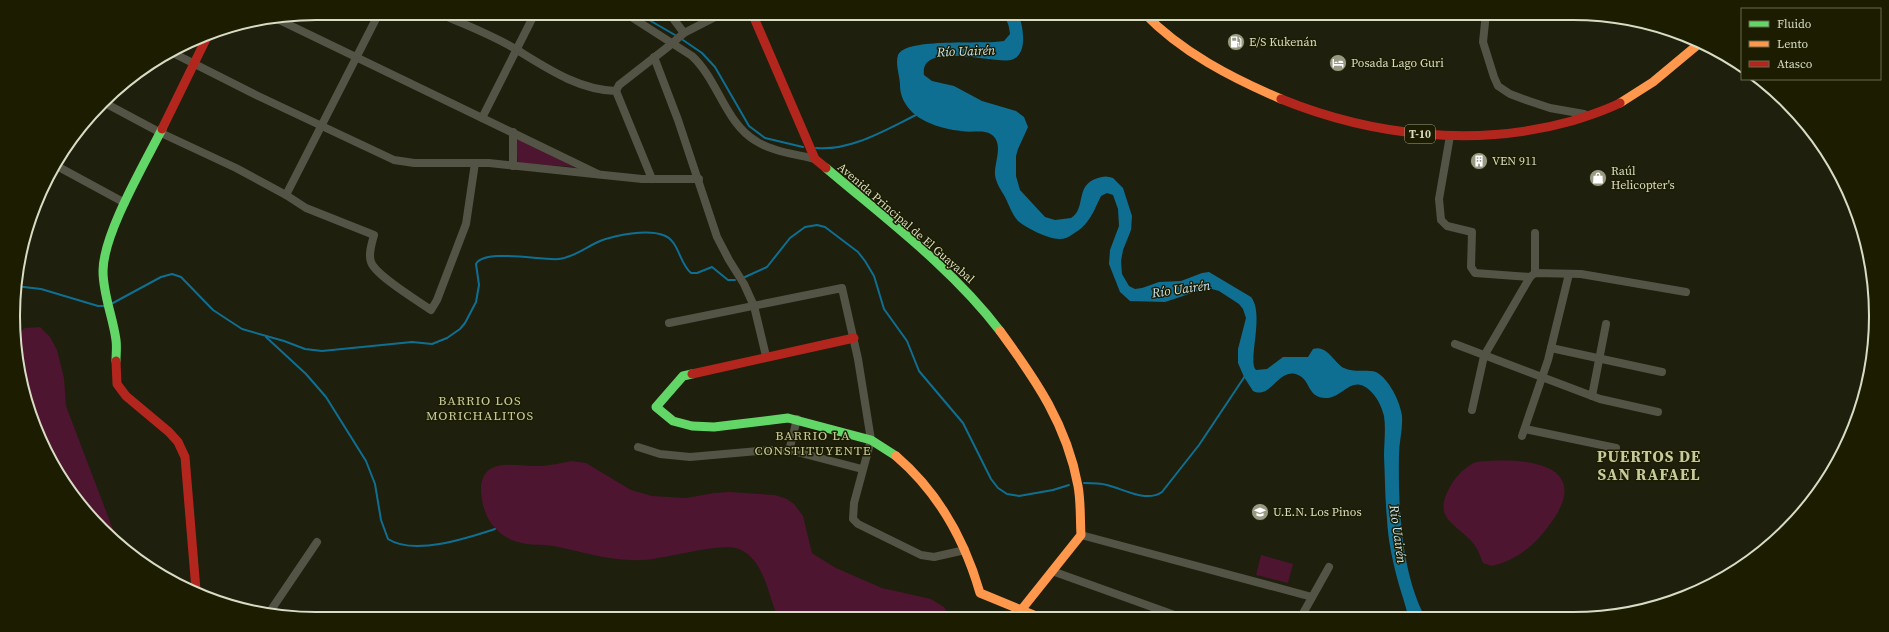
<svg xmlns="http://www.w3.org/2000/svg" width="1889" height="632" viewBox="0 0 1889 632" font-family="'Source Serif 4',serif">
<style>
.green{fill:#4d1530}
.water{fill:#0f6f93}
.lines{fill:none;stroke-linecap:round;stroke-linejoin:round}
.stream{stroke:#0f6f93;stroke-width:2}
.street{stroke:#535445;stroke-width:8}
.fast{stroke:#63d668;stroke-width:9}
.slow{stroke:#ff974d;stroke-width:9}
.jam{stroke:#b3261e;stroke-width:9}
.labels{text-anchor:middle;dominant-baseline:central;stroke-width:3;stroke-linejoin:round;paint-order:stroke}
.shield{fill:#1c1d00;stroke:#a0a389;stroke-width:1}
.shield-label{font-size:11px;font-weight:bold;fill:#d9dcc4}
.poi-label{font-size:12px;fill:#d9dcc4;stroke:#1c1d00;text-anchor:start}
.street-label{font-size:12px;fill:#d9dcc4;stroke:#1c1d00}
.water-label{font-size:13px;font-style:italic;fill:#cce5f3;stroke:#1c1d00}
.neighbourhood-label{font-size:13px;letter-spacing:1px;fill:#c6cb9b;stroke:#1c1d00}
.district-label{font-size:16px;font-weight:bold;letter-spacing:1px;fill:#c6cb9b;stroke:#1c1d00}
.rim{fill:none;stroke:#d9dcc4;stroke-width:2}
</style>
<rect width="100%" height="100%" fill="#1e1f0d"/>
<g class="green">
<path d="M 517,140 L 521,140 L 574,167 L 518,163 L 516,149 Z"/>
<path d="M 18,267 L 21,295 L 18,310 L 14,312 L 16,277 Z"/>
<path d="M 40,327 L 50,337 L 57,350 L 64,378 L 66,406 L 114,532 L 116,542 L 102,530 L 64,485 L 23,394 L 14,337 L 25,328 Z"/>
<path d="M 571,461 L 586,463 L 631,490 L 652,496 L 686,498 L 714,493 L 729,492 L 775,495 L 787,499 L 794,504 L 803,516 L 812,553 L 818,557 L 836,568 L 882,588 L 931,599 L 944,607 L 951,618 L 778,618 C 768,596 765,560 739,549 C 721,542 666,559 643,560 C 614,562 583,552 554,546 C 542,544 530,546 518,542 C 510,540 501,535 495,528 C 486,519 482,505 481,492 C 480,454 517,467 542,466 C 552,465 562,463 571,461 Z"/>
<path d="M 1476,462 C 1523,457 1598,462 1548,527 C 1534,546 1516,560 1492,566 L 1483,563 C 1480,556 1478,549 1473,543 C 1455,522 1431,519 1451,485 C 1457,475 1466,466 1476,462 Z"/>
<path d="M 1261,555 L 1293,564 L 1288,583 L 1256,575 Z"/>
</g>
<path class="water" d="M 997,13 L 1018,13 C 1023,25 1029,55 1011,60 C 995,64 919,40 924,75 L 932,81 L 954,86 L 982,101 L 1016,111 L 1024,117 L 1028,127 L 1018,149 L 1016,156 L 1016,176 L 1020,190 L 1045,217 L 1055,220 L 1071,218 C 1087,208 1074,185 1098,178 C 1103,176 1108,176 1113,178 L 1123,188 L 1132,216 L 1131,230 L 1123,250 L 1121,261 L 1122,274 L 1129,286 L 1135,289 L 1142,288 L 1159,282 L 1181,281 L 1202,273 L 1209,272 L 1251,297 C 1265,314 1247,362 1256,370 L 1267,369 L 1283,357 L 1308,357 L 1313,349 C 1327,344 1334,363 1344,368 C 1354,373 1366,369 1376,372 C 1389,379 1400,401 1402,416 C 1403,429 1399,442 1399,455 C 1398,505 1401,572 1425,617 L 1408,617 C 1406,606 1402,595 1399,585 C 1393,563 1388,541 1387,519 C 1385,498 1385,477 1384,456 C 1384,443 1386,429 1384,416 C 1381,405 1377,396 1367,388 C 1351,376 1342,398 1326,398 C 1307,398 1311,380 1298,375 C 1279,366 1271,400 1253,391 L 1244,377 L 1238,363 L 1238,349 L 1246,318 L 1243,309 L 1239,304 L 1219,291 L 1212,289 L 1201,290 L 1165,302 L 1130,301 L 1120,292 L 1109,264 L 1110,250 L 1119,226 L 1118,209 L 1113,195 L 1107,193 L 1101,196 C 1093,212 1090,224 1073,234 C 1069,237 1065,239 1059,239 C 1049,239 1026,228 1018,221 C 1012,214 1009,205 1005,197 C 1001,190 996,183 995,175 C 994,163 1004,144 992,135 C 985,129 971,133 962,131 C 950,130 938,127 927,122 C 912,115 900,102 900,85 C 900,76 895,64 898,55 C 906,37 984,45 1004,41 L 1010,34 C 1009,24 1007,17 997,13 Z"/>
<g class="lines">
<g class="stream">
<path d="M 637,13 L 675,35"/>
<path d="M 683,40 L 702,53 L 715,67 L 749,126 L 765,138 L 803,147"/>
<path d="M 816,148 C 851,151 885,130 916,115"/>
<path d="M 745,277 L 767,267 L 790,238 L 805,227 L 817,225 L 825,227 L 858,252 L 865,261 L 874,276 L 884,309 L 907,341 L 919,371 L 963,423 L 991,479 L 998,488 L 1007,494 L 1019,496 L 1053,490 L 1069,485"/>
<path d="M 15,286 L 41,289 L 98,306 L 104,306"/>
<path d="M 113,303 L 161,277 L 172,274 L 181,277 L 213,310 L 242,329 L 284,341 L 305,349 L 322,351 L 412,342 L 432,344 L 447,338 L 460,329 L 465,323 L 476,302 L 479,285 L 476,264 C 484,248 542,261 559,259 C 575,257 586,247 600,241 C 616,235 647,229 663,235 C 679,240 679,263 691,273 L 697,273 L 712,267 L 728,280 L 735,280"/>
<path d="M 266,337 L 306,374 L 326,397 L 366,461 L 375,484 L 381,520 L 388,539 C 414,556 468,538 495,529"/>
<path d="M 1084,483 C 1092,483 1100,483 1107,485 C 1124,489 1146,503 1162,492 L 1199,445 L 1245,376"/>
</g>
<g class="street">
<path d="M 439,13 C 465,25 493,35 517,50 C 548,69 579,90 616,91"/>
<path d="M 625,13 L 692,56 C 718,80 726,124 756,141 C 773,152 796,154 815,159"/>
<path d="M 669,13 L 684,33"/>
<path d="M 1486,13 L 1483,42 L 1494,77 L 1498,86 L 1510,94 L 1529,101 L 1550,108 L 1584,114"/>
<path d="M 273,17 L 598,174"/>
<path d="M 173,53 L 256,95 L 394,160 L 414,163 L 489,163 L 642,179 L 699,179"/>
<path d="M 654,57 L 678,120 L 717,237 L 729,260 L 744,284 L 754,306 L 766,356"/>
<path d="M 616,91 L 619,85 L 669,46 L 684,33 L 723,13"/>
<path d="M 616,91 L 652,179"/>
<path d="M 103,102 L 161,133 L 236,168 L 286,195 L 306,208 L 374,235 C 372,243 368,254 371,262 C 375,275 418,301 431,310 L 437,300 L 466,224 L 475,163"/>
<path d="M 482,118 L 535,13"/>
<path d="M 513,132 L 513,166"/>
<path d="M 1450,136 L 1439,199 L 1441,220 L 1447,226 L 1472,232 L 1471,267 L 1475,273 L 1530,277"/>
<path d="M 55,165 L 125,203"/>
<path d="M 286,195 L 379,13"/>
<path d="M 1535,233 L 1535,273"/>
<path d="M 669,323 L 842,288 L 858,359 L 871,440 L 854,503 L 853,519 L 858,524 L 921,555 L 934,557 L 965,550"/>
<path d="M 1455,344 L 1600,399 L 1658,412"/>
<path d="M 1551,348 L 1662,372"/>
<path d="M 1592,396 L 1606,324"/>
<path d="M 1472,410 L 1484,356 L 1530,277 L 1535,273 L 1581,274 L 1686,292"/>
<path d="M 1525,429 L 1616,448"/>
<path d="M 1522,436 L 1548,360 L 1569,274"/>
<path d="M 638,447 L 660,454 L 690,457 L 771,450 L 793,451 L 862,469"/>
<path d="M 789,451 L 797,419"/>
<path d="M 1081,535 L 1312,597"/>
<path d="M 1052,571 L 1180,617"/>
<path d="M 269,613 L 317,542"/>
<path d="M 1301,617 L 1329,567"/>
</g>
<g class="fast">
<path d="M 826,168 C 886,219 952,268 1000,331"/>
<path d="M 116,361 C 116,354 117,347 116,340 C 113,317 103,295 103,271 C 103,234 145,163 162,129"/>
<path d="M 692,374 L 683,376 L 656,407 L 673,421 L 692,426 L 714,427 L 788,418 L 871,440 L 896,456"/>
</g>
<g class="slow">
<path d="M 1144,13 C 1181,52 1232,78 1281,99"/>
<path d="M 1620,103 L 1653,82 L 1701,42"/>
<path d="M 1000,331 C 1036,380 1067,425 1078,486 C 1081,502 1080,519 1081,535 L 1022,609"/>
<path d="M 896,456 C 938,492 965,541 980,593 L 1041,618"/>
</g>
<g class="jam">
<path d="M 752,13 L 815,159 L 826,168"/>
<path d="M 1281,99 C 1372,136 1476,148 1572,121 C 1588,116 1604,111 1620,103"/>
<path d="M 162,129 L 209,33"/>
<path d="M 116,361 L 117,384 L 126,396 L 169,432 L 178,442 L 185,457 L 196,590"/>
<path d="M 692,374 L 854,338"/>
</g>
</g>
<defs>
<g id="fuel-disc" transform="scale(0.9)"><circle r="9.5" fill="#989a84" stroke="#1c1d00"/><path d="M-5.5-6h7V0h2V4h1.3V-2.5L3-4.5l.8-.8L6-3V5H2.5V1h-1V6h-7ZM-4.2-4.7v3.2H.2V-4.7Z" fill="#fff"/></g>
<g id="hotel-disc" transform="scale(0.9)"><circle r="9.5" fill="#989a84" stroke="#1c1d00"/><path d="M-6-4.5h1.5V1H6V5H4.5V3h-9V5H-6ZM-4 0a1.8 1.8 0 1 1 3.6 0ZM.5 0V-2.5h3Q6-2.5 6 0Z" fill="#fff"/></g>
<g id="building-disc" transform="scale(0.9)"><circle r="9.5" fill="#989a84" stroke="#1c1d00"/><path d="M-4-6H4V6H1V3H-1V6H-4ZM-2.5-4.3h1.7v1.8h-1.7ZM.8-4.3h1.7v1.8H.8ZM-2.5-1h1.7V.8h-1.7ZM.8-1h1.7V.8H.8Z" fill="#fff"/></g>
<g id="shop-disc" transform="scale(0.9)"><circle r="9.5" fill="#989a84" stroke="#1c1d00"/><path d="M-5-2.5h2.3a2.7 3.5 0 0 1 5.4 0H5L5.5 6h-11ZM-1.5-2.5h3a1.5 2.3 0 0 0-3 0Z" fill="#fff"/></g>
<g id="school-disc" transform="scale(0.9)"><circle r="9.5" fill="#989a84" stroke="#1c1d00"/><path d="M0-5L7-2L0 1L-7-2ZM-4 1L0 2.5L4 1V4Q0 6-4 4Z" fill="#fff"/></g>
</defs>
<g fill-rule="evenodd">
<use href="#fuel-disc" x="1236" y="42"/>
<use href="#hotel-disc" x="1338" y="63"/>
<use href="#building-disc" x="1479" y="161"/>
<use href="#shop-disc" x="1598" y="178"/>
<use href="#school-disc" x="1260" y="512"/>
</g>
<g class="labels">
<rect class="shield" x="1405" y="125" width="30" height="18" rx="3"/>
<g class="shield-label">
<text x="1420" y="134">T-10</text>
</g>
<g class="poi-label">
<text x="1249" y="42">E/S Kukenán</text>
<text x="1351" y="63">Posada Lago Guri</text>
<text x="1492" y="161">VEN 911</text>
<text x="1611" y="171">Raúl<tspan x="1611" dy="14">Helicopter's</tspan></text>
<text x="1273" y="512">U.E.N. Los Pinos</text>
</g>
<g class="street-label">
<text transform="translate(906 223) rotate(41)">Avenida Principal de El Guayabal</text>
</g>
<g class="water-label">
<text transform="translate(966 51) rotate(-2)">Río Uairén</text>
<text transform="translate(1181 289) rotate(-8)">Río Uairén</text>
<text transform="translate(1398 534) rotate(82)">Río Uairén</text>
</g>
<g class="neighbourhood-label">
<text x="480" y="400">BARRIO LOS<tspan x="480" dy="15">MORICHALITOS</tspan></text>
<text x="813" y="435">BARRIO LA<tspan x="813" dy="15">CONSTITUYENTE</tspan></text>
</g>
<g class="district-label">
<text x="1649" y="456">PUERTOS DE<tspan x="1649" dy="18">SAN RAFAEL</tspan></text>
</g>
</g>
<path d="M0 0H1889V632H0ZM316 20H1573A296 296 0 0 1 1869 316V316A296 296 0 0 1 1573 612H316A296 296 0 0 1 20 316V316A296 296 0 0 1 316 20Z" fill="#1c1d00" fill-rule="evenodd"/>
<path class="rim" d="M316 20H1573A296 296 0 0 1 1869 316V316A296 296 0 0 1 1573 612H316A296 296 0 0 1 20 316V316A296 296 0 0 1 316 20Z"/>
<rect x="1741" y="8" width="140" height="72" fill="#1c1d00" stroke="#68694e"/>
<rect x="1749" y="21" width="20" height="6" fill="#63d668" stroke="#68694e"/>
<text x="1777" y="28" font-size="12" fill="#d9dcc4">Fluido</text>
<rect x="1749" y="41" width="20" height="6" fill="#ff974d" stroke="#68694e"/>
<text x="1777" y="48" font-size="12" fill="#d9dcc4">Lento</text>
<rect x="1749" y="61" width="20" height="6" fill="#b3261e" stroke="#68694e"/>
<text x="1777" y="68" font-size="12" fill="#d9dcc4">Atasco</text>
</svg>
